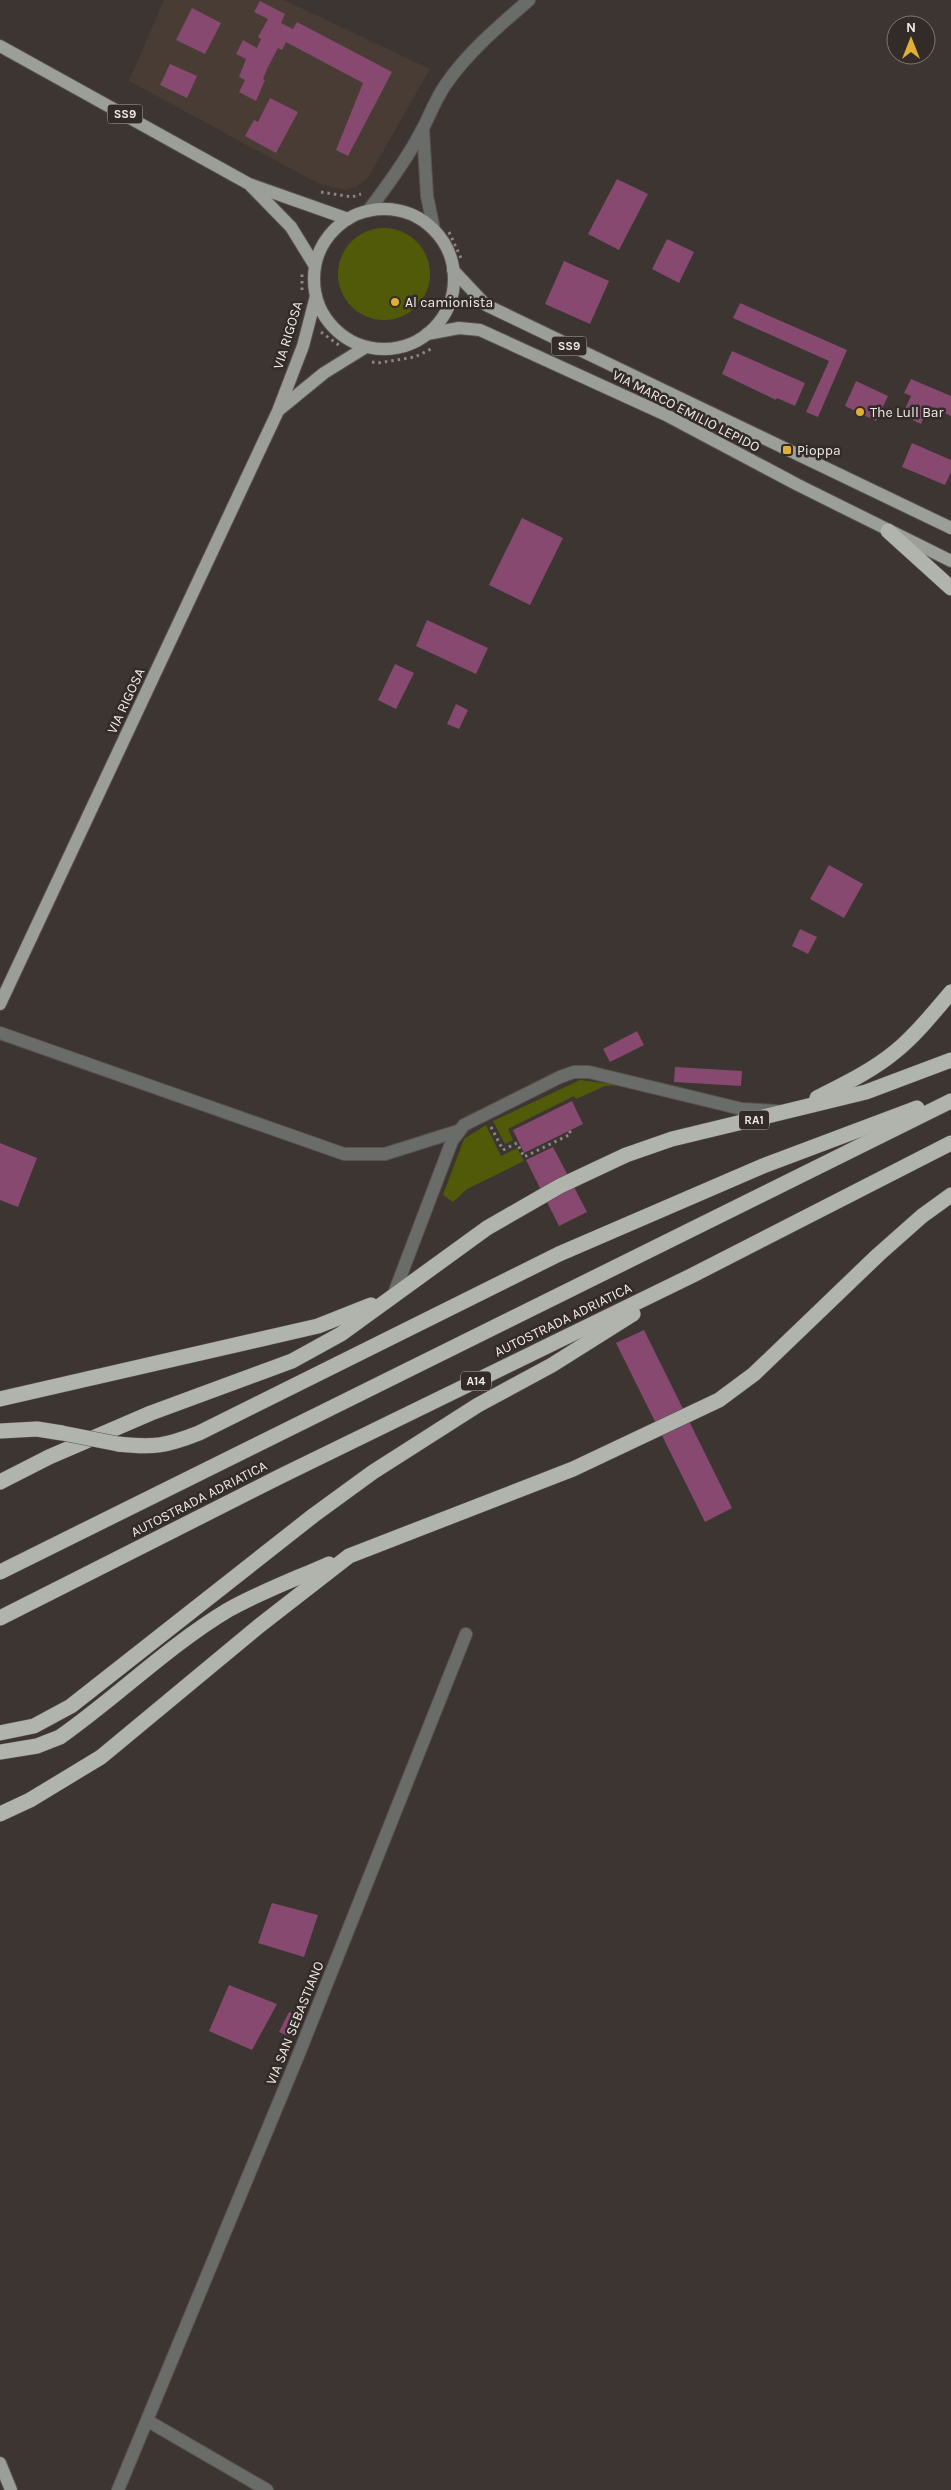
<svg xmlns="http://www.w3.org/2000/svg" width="951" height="2490" viewBox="0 0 951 2490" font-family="Karla,sans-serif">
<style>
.built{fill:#493c34}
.green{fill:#515a09}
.building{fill:#874970}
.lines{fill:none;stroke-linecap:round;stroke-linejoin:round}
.minor-casing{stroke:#59524e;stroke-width:14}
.major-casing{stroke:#59524e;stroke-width:14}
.highway-casing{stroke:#59524e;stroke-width:16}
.path{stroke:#8c8683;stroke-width:3;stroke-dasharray:2.5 4;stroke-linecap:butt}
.minor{stroke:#6a6c69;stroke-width:12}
.major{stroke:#9c9f99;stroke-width:12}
.highway{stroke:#b0b4ac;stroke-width:15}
.highway-bridge-casing{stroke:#59524e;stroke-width:16;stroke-linecap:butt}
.highway-bridge{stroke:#b0b4ac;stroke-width:15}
.poi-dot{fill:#e0b034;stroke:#322b27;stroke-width:2}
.labels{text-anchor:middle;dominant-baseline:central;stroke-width:5;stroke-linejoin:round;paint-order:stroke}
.shield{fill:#322b27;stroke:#b6b1ae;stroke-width:1}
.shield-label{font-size:12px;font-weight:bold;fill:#efeae8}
.poi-label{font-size:14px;fill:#efeae8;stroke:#322b27;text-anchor:start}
.street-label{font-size:14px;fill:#efeae8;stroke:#322b27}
</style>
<rect width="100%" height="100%" fill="#3c3531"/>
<path class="built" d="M 164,0 L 284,0 L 430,69 L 368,178 L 356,187 L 345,190 L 332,187 L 317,183 L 129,81 Z"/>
<g class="green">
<circle cx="384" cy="274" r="46"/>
<path d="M 580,1080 L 618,1085 L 605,1086 L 576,1099 L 574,1096 L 508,1129 L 513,1140 L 505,1144 L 493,1121 Z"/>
<path d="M 486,1125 L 501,1156 L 517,1148 L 524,1161 L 467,1189 L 453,1202 L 443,1195 L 464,1139 Z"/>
</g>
<g class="building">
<path d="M 260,1 L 285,14 L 281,23 L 293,29 L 297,22 L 392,72 L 348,156 L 336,150 L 363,83 L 286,42 L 282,50 L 278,48 L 267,69 L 263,79 L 265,80 L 256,101 L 239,92 L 245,80 L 239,77 L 246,59 L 236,54 L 243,40 L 257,48 L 261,39 L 258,37 L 268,19 L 254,12 Z"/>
<path d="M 192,8 L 221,23 L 205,54 L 176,40 Z"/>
<path d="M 170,64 L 197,76 L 187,98 L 160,85 Z"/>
<path d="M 270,98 L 298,112 L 276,153 L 245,136 L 254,120 L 258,122 Z"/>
<path d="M 617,179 L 648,194 L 619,250 L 588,234 Z"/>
<path d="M 667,239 L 694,252 L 679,283 L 652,269 Z"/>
<path d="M 564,261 L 609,281 L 590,324 L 545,304 Z"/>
<path d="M 740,303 L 847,350 L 818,417 L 806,412 L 829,361 L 733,318 Z"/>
<path d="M 732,351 L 805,383 L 795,406 L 777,398 L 776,400 L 722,374 Z"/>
<path d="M 911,379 L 951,396 L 951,416 L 929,406 L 921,424 L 902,415 L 911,396 L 904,393 Z"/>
<path d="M 856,381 L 888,396 L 876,421 L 845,406 Z"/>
<path d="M 912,443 L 951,460 L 951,472 L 945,485 L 902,467 Z"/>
<path d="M 522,518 L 563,538 L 530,605 L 489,585 Z"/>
<path d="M 427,620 L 488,648 L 476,674 L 416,646 Z"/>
<path d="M 395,664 L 414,673 L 396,709 L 378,700 Z"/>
<path d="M 456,704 L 468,710 L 459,729 L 447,724 Z"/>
<path d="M 829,865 L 863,884 L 844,918 L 810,899 Z"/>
<path d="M 800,929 L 817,937 L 808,954 L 792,946 Z"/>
<path d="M 637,1031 L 644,1045 L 610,1062 L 603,1049 Z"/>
<path d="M 675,1067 L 742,1071 L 741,1086 L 674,1082 Z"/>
<path d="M 572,1101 L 583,1124 L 524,1153 L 513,1130 Z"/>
<path d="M 0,1143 L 37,1158 L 18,1207 L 0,1200 Z"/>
<path d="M 553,1147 L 587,1212 L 559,1226 L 526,1160 Z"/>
<path d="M 644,1330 L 732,1508 L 705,1522 L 616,1343 Z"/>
<path d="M 272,1903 L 318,1915 L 304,1957 L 258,1943 Z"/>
<path d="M 229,1985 L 277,2004 L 252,2050 L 209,2031 Z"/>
<path d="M 289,2012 L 301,2017 L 293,2038 L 279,2032 Z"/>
</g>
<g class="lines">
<g class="minor-casing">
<g id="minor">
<path d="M 423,129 L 427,196 L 434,230"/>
<path d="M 368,211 C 388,185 408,158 423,128 C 431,113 436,98 446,84 C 468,52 500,25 529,0"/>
<path d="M 0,1033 L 344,1154 L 385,1154 L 458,1131"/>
<path d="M 393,1296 L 452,1141 L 464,1125 L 560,1077 L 574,1072 L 589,1072 L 742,1109 L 777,1111"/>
<path d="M 148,2421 L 267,2490"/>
<path d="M 118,2490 L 298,2056 L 466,1634"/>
</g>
</g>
<g class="major-casing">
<g id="major">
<path d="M 0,46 L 249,184 L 348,219"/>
<path d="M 251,186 L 291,227 L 315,266"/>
<circle cx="384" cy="279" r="70"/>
<path d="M 453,270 L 486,305 L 951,528"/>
<path d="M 427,334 L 459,328 L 480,330 L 666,415 L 798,485 L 951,561"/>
<path d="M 280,409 L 324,373 L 366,347"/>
<path d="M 0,1004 L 278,411 L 303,346 L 316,296"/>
<path d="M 0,2463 L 11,2490"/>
</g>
</g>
<g class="highway-casing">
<g id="highway">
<path d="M 888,531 L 951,588"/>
<path d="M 817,1098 C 844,1084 872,1071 896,1051 C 917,1034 934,1012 951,992"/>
<path d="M 0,1399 L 318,1326 L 371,1305"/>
<path d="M 0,1431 L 37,1429 L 62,1433"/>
<path d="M 118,1444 C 154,1448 166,1446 199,1433 L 559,1254 L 763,1166 L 917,1108"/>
<path d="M 0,1482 L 49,1457 L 151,1413 L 292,1361 L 341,1334 L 487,1228 L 560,1186 L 626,1155 L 672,1139 L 866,1092 L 951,1060"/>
<path d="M 0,1572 L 951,1101"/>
<path d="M 0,1618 L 281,1476 L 693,1275 L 951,1143"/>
<path d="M 0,1733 L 34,1726 L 71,1706 L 314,1515 L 373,1472 L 478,1405 L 552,1365 L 633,1314"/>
<path d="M 0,1752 L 37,1746 L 60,1737 C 117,1697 168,1646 228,1610 C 260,1592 295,1579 329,1564"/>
<path d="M 0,1814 L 30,1800 L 101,1757 L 259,1626 L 349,1556 L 573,1469 L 719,1400 L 754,1374 L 878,1255 L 922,1216 L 951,1195"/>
</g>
</g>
<g class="path">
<path d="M 321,192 L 352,197 L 361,194"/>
<path d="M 449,232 L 461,258"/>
<path d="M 302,290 L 302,274"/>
<path d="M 321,332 L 340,346"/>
<path d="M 372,362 L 378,363 L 415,357 L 431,349"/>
<path d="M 491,1127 L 503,1150 L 517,1143 L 524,1157 L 571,1134 L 569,1130"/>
</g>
<use href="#minor" class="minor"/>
<use href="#major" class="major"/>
<use href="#highway" class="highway"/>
<g class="highway-bridge-casing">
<path id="highway-bridge" d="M 62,1433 L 118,1444"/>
</g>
<use href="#highway-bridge" class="highway-bridge"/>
</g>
<g class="poi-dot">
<circle cx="395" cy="302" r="5"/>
<circle cx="860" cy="412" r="5"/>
<rect x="782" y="445" width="10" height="10" rx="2.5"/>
</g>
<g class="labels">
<g class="shield">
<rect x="107.5" y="104.5" width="35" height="19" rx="4"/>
<rect x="551.5" y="336.5" width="35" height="19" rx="4"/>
<rect x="739" y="1110.5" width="30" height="19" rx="4"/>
<rect x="461" y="1371.5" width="30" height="19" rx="4"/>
</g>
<g class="shield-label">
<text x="125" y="114">SS9</text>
<text x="569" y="346">SS9</text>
<text x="754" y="1120">RA1</text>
<text x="476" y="1381">A14</text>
</g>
<g class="poi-label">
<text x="405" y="302">Al camionista</text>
<text x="870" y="412">The Lull Bar</text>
<text x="797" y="450">Pioppa</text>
</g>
<g class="street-label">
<text transform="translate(288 335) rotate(-73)">VIA RIGOSA</text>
<text transform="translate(686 411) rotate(27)">VIA MARCO EMILIO LEPIDO</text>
<text transform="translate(126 701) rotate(-65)">VIA RIGOSA</text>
<text transform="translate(563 1320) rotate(-26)">AUTOSTRADA ADRIATICA</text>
<text transform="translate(199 1499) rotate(-27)">AUTOSTRADA ADRIATICA</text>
<text transform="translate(295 2023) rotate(-68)">VIA SAN SEBASTIANO</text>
</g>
</g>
<g transform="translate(911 40)"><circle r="24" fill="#322b27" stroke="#7e7774"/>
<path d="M0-4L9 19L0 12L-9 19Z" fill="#e0b034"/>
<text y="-8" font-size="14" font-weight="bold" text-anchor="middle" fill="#efeae8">N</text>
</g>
</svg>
